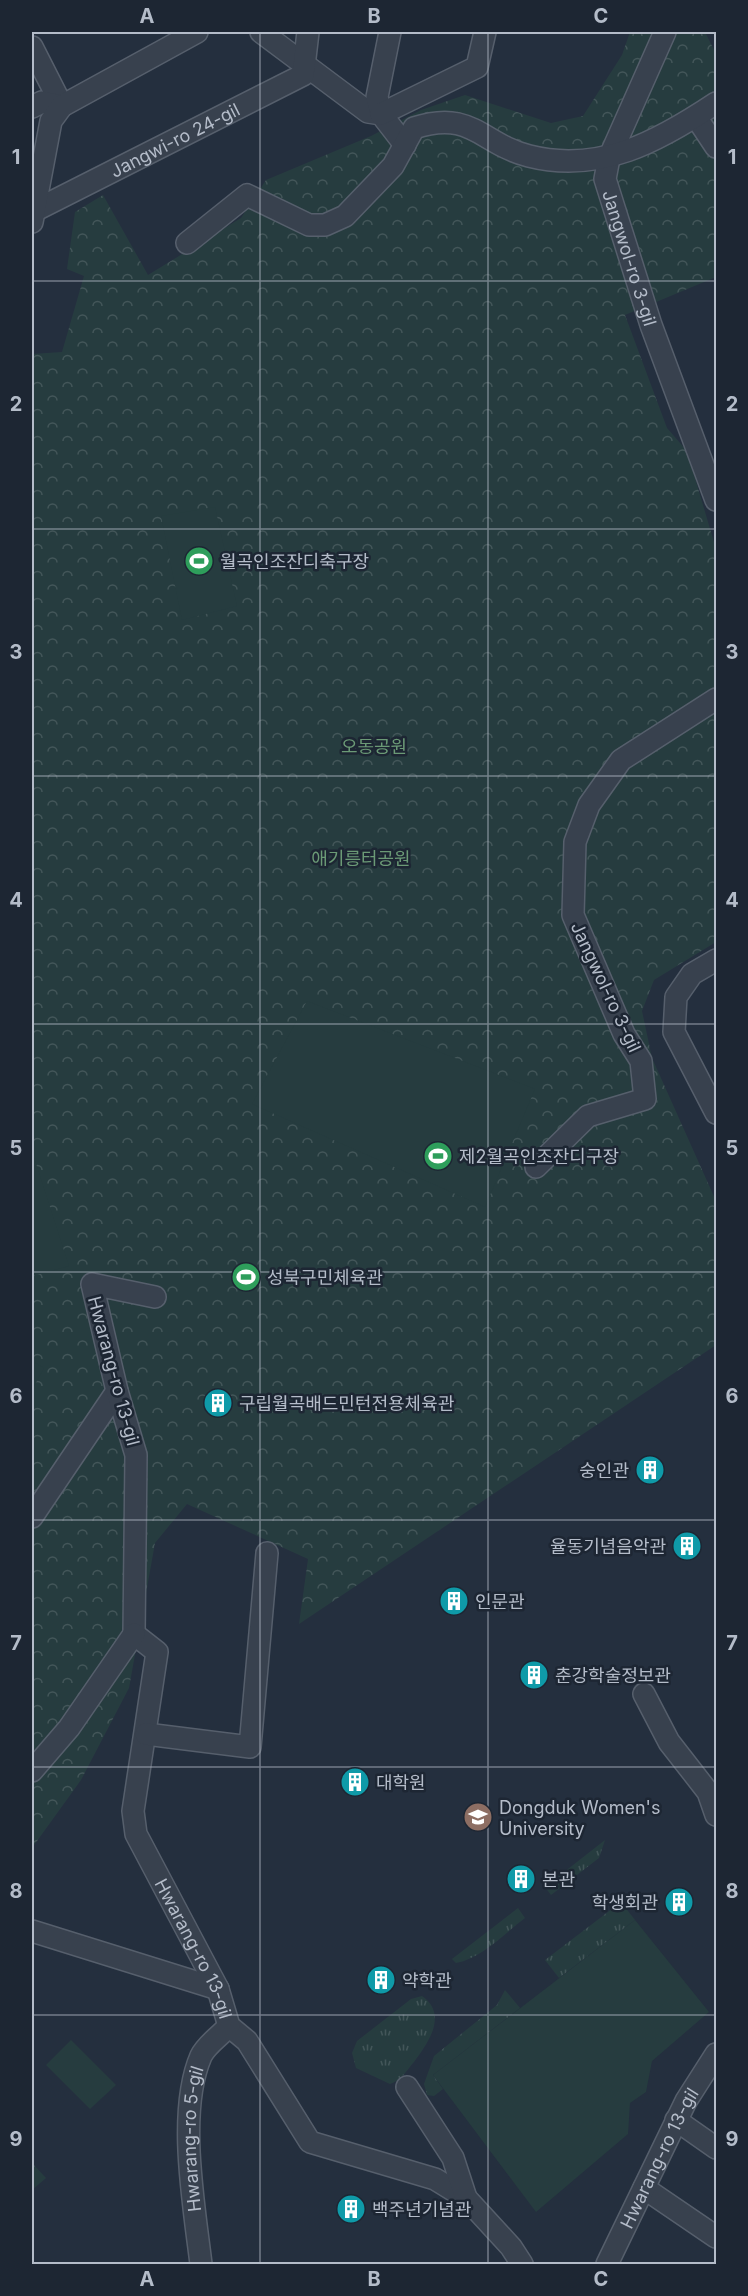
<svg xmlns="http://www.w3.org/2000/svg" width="748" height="2296" viewBox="0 0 748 2296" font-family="Inter,'Noto Sans KR',sans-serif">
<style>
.grass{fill:url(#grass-tufts)}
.forest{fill:url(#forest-crowns)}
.pitch{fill:#263c3f}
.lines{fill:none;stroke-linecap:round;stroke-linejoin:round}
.minor-casing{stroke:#565f6c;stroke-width:24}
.minor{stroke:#38414e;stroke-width:21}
.grid{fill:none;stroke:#b4bcc9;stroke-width:1.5;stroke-opacity:0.55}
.labels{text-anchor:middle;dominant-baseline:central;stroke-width:5;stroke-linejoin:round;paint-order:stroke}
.street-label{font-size:18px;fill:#b4bcc9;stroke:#1d2633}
.poi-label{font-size:18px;fill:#b4bcc9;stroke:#1d2633;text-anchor:start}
.park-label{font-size:18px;fill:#6b9a76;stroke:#1d2633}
.neatline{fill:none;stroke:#b4bcc9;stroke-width:2}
.grid-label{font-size:20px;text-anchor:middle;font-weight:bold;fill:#b4bcc9}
</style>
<defs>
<pattern id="grass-tufts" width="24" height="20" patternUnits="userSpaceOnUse" patternTransform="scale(1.5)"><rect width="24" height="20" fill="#263c3f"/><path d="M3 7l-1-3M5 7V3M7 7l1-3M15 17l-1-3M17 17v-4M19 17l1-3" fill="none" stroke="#435659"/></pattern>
<pattern id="forest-crowns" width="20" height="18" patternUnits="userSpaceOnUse" patternTransform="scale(1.5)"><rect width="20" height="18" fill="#263c3f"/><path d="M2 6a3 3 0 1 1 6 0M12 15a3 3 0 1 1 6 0" fill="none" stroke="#435659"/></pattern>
</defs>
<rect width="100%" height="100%" fill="#242f3e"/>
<g class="grass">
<path d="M 605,1840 L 599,1858 L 551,1895 L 545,1887 Z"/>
<path d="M 621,1902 L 635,1920 L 559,1978 L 545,1960 Z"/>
<path d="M 518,1908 L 525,1918 C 505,1933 482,1958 456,1963 L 452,1959 Z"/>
<path d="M 505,1990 L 520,2008 L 433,2075 L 443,2089 L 434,2096 L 427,2095 L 424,2084 L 434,2056 L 497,2005 Z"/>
<path d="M 422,1996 C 448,2014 429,2042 414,2062 C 406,2071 402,2080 390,2084 L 356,2068 L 352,2053 L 357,2041 L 411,1999 Z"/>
</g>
<g class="forest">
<path d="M 630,32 L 705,32 L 716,54 L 716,277 L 625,315 L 667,428 L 687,451 L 716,549 L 716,942 L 654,980 L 642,1011 L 652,1058 L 716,1201 L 716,1345 L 299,1624 L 308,1559 L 187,1504 L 155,1543 L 129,1688 L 81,1780 L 32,1848 L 32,354 L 62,352 L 84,276 L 67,269 L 75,212 L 103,195 L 148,275 L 241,218 L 266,180 L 371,136 L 421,110 L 465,95 L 551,123 L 583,116 L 622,55 Z"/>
<path d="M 32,2163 L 46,2178 L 32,2190 Z"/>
</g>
<g class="pitch">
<path d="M 215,507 L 237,606 L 182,620 L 161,516 Z"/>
<path d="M 307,1001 L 535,1089 L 485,1207 L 252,1104 Z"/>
<path d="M 32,1151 L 69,1266 L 32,1276 Z"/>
<path d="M 32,1361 L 44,1368 L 32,1390 Z"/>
<path d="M 635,1920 L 709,2012 L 652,2061 L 646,2092 L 630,2103 L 628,2134 L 536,2212 L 433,2075 Z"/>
<path d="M 71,2040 L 116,2085 L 90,2109 L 46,2065 Z"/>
</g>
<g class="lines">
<g class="minor-casing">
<g id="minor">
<path d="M 261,32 L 368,112 L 381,114"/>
<path d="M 390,32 L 377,97 L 381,114 L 405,145"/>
<path id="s1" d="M 665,32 L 609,158 L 605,179 L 651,325 L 716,500"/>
<path d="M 32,47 L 62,106"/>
<path d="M 32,107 L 42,102 L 62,106"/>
<path d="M 381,114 L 477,67 L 485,32"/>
<path d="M 696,117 L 716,147"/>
<path id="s2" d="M 32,212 L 303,75 L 308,32"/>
<path d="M 32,222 L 51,121 L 62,106 L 197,32"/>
<path d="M 187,243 L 247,195 L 309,225 L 325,225 L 345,216 L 393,166 L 414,128 C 472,109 481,144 529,156 C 600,174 659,141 716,103"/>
<path d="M 716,960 L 692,974 L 676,997 L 674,1032 L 716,1113"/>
<path d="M 536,1167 L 588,1116 L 645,1099 L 641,1061 L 624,1034 L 573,915 L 575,842 L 589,805 L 621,760 L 716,699"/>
<path d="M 32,1517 L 117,1391"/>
<path id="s3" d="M 134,1634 L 157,1652 L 133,1811 L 136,1834 L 218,1989 L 229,2026 L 247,2041 L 310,2142 L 435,2179 L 466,2198 L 511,2247 L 522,2264"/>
<path d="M 134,1634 L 136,1455 L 117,1391 L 92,1284 L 155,1297"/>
<path d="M 644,1694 L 669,1742 L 708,1792 L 716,1815"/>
<path d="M 146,1734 L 250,1747 L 267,1553"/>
<path d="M 32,1771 L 69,1728 L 134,1634"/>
<path d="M 32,1931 L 218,1989"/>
<path d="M 407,2087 L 453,2158 L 466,2198"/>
<path d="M 676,2120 L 716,2148"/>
<path d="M 644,2188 L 716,2237"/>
<path id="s4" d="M 201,2264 C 194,2205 177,2111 201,2056 C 206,2045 221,2035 229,2026"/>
<path id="s5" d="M 607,2264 L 686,2101 L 716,2054"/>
</g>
</g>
<use href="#minor" class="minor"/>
</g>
<path class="grid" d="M 260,32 L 260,2264M 488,32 L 488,2264M 32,281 L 716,281M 32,529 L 716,529M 32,776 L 716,776M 32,1024 L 716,1024M 32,1272 L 716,1272M 32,1520 L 716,1520M 32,1767 L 716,1767M 32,2015 L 716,2015"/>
<defs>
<g id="stadium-disc" transform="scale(1.5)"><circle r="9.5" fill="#2e9e5b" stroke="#1d2633"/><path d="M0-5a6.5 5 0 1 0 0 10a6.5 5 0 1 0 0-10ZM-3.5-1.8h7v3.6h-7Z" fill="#fff"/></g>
<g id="building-disc" transform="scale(1.5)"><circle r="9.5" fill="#0f9aa8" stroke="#1d2633"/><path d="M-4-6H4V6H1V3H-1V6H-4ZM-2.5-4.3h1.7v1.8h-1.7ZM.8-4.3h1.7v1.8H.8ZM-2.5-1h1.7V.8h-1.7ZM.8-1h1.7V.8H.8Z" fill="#fff"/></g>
<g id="university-disc" transform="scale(1.5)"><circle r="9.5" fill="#8d6e63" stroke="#1d2633"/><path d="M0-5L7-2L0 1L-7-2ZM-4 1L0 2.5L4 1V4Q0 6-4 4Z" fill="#fff"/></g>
</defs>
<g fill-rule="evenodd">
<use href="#stadium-disc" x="199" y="561"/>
<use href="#stadium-disc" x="438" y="1156"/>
<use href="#stadium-disc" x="246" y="1277"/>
<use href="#building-disc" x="218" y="1403"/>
<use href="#building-disc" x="650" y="1470"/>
<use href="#building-disc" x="687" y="1546"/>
<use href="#building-disc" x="454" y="1601"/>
<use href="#building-disc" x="534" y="1675"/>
<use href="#building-disc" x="355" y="1782"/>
<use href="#university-disc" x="478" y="1817"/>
<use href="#building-disc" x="521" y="1879"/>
<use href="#building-disc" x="679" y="1902"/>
<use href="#building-disc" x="381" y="1980"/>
<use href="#building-disc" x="351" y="2209"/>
</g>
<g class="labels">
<g class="street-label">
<text stroke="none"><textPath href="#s2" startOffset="160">Jangwi-ro 24-gil</textPath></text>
<text stroke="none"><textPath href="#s1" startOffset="242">Jangwol-ro 3-gil</textPath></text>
<text transform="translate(606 987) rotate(65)">Jangwol-ro 3-gil</text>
<text transform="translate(114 1371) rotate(75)">Hwarang-ro 13-gil</text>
<text stroke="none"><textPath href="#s3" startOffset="342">Hwarang-ro 13-gil</textPath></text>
<text stroke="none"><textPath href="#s4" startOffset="126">Hwarang-ro 5-gil</textPath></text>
<text stroke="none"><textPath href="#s5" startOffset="118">Hwarang-ro 13-gil</textPath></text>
</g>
<g class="poi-label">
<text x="220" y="561">월곡인조잔디축구장</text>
<text x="459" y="1156">제2월곡인조잔디구장</text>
<text x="267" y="1277">성북구민체육관</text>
<text x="239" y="1403">구립월곡배드민턴전용체육관</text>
<text x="629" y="1470" text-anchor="end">숭인관</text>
<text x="666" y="1546" text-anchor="end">율동기념음악관</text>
<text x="475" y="1601">인문관</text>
<text x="555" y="1675">춘강학술정보관</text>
<text x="376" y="1782">대학원</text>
<text x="499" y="1807">Dongduk Women's<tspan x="499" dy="21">University</tspan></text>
<text x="542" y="1879">본관</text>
<text x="658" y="1902" text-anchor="end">학생회관</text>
<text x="402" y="1980">약학관</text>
<text x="372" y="2209">백주년기념관</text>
</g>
<g class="park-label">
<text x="374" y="746">오동공원</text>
<text x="361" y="858">애기릉터공원</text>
</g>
</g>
<rect width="748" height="2296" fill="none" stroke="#1d2633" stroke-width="66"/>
<rect x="33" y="33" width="682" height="2230" class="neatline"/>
<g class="grid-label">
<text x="147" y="23">A</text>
<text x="374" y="23">B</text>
<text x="601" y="23">C</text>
<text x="16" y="164">1</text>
<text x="732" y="164">1</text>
<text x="16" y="411">2</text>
<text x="732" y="411">2</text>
<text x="16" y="659">3</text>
<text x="732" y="659">3</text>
<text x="16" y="907">4</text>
<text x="732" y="907">4</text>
<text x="16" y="1155">5</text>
<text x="732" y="1155">5</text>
<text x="16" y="1403">6</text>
<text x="732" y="1403">6</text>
<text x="16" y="1650">7</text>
<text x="732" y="1650">7</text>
<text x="16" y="1898">8</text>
<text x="732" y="1898">8</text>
<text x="16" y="2146">9</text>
<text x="732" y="2146">9</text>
<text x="147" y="2286">A</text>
<text x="374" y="2286">B</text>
<text x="601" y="2286">C</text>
</g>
</svg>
